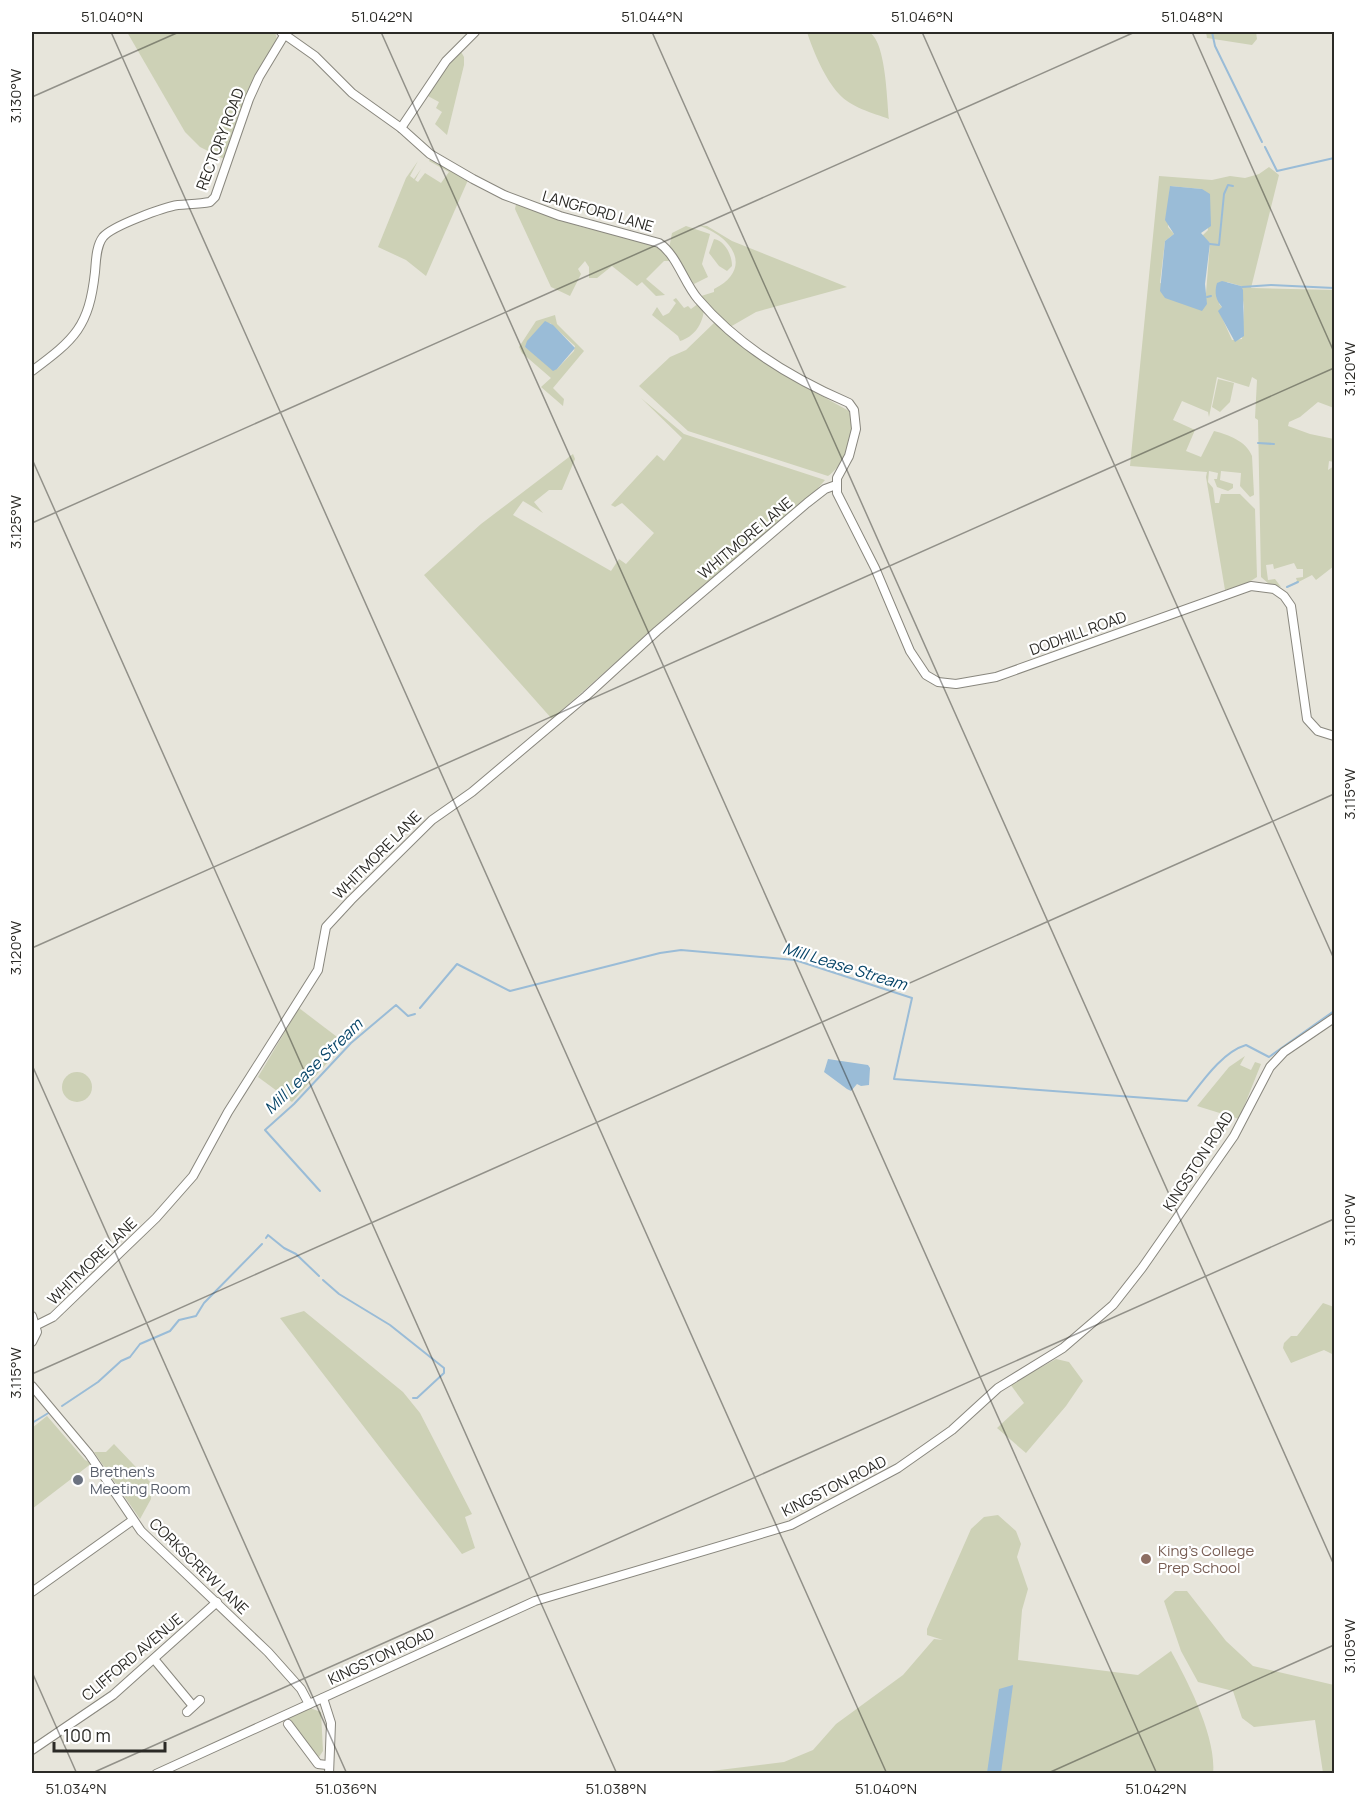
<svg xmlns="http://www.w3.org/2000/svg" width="1366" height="1805" viewBox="0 0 1366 1805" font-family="Manrope,sans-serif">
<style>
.green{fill:#cdd1b6;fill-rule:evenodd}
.water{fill:#9abcd7}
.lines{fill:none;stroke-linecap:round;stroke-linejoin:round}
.stream{stroke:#9abcd7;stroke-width:2}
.minor-casing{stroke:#89877e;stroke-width:10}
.minor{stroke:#fff;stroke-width:8}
.ticks{fill:none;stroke:#2b2a26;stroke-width:1.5;stroke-opacity:0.45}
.worship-dot{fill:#6b7280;stroke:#fff;stroke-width:2}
.education-dot{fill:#8d6e63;stroke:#fff;stroke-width:2}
.labels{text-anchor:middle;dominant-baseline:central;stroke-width:4.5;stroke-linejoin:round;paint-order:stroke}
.street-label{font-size:15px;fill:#2b2a26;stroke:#fff}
.worship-label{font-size:15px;fill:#5b616d;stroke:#fff;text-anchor:start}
.education-label{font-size:15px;fill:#785e54;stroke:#fff;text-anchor:start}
.water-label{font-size:16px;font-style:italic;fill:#064468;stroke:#fff}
.neatline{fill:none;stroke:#2b2a26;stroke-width:2}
.ticks-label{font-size:15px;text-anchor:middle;fill:#2b2a26}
</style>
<rect width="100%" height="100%" fill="#e7e5db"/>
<g class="green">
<path d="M 127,32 L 275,32 L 277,39 L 226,160 L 200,147 L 185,132 Z"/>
<path d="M 807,32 C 820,31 857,28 868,32 C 886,38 887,101 889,119 C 873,113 850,107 839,94 C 825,79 813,51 807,32 Z"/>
<path d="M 1206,32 L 1256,32 L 1257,39 L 1252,45 L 1207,38 Z"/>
<path d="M 460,50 L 464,57 L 464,65 L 447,135 L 435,124 L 442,112 L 436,108 L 439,102 L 426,95 L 440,72 Z"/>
<path d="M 431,158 L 468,180 L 426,276 L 406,260 L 378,247 L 406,178 L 418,161 L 410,176 L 414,179 L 421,169 L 415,180 L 418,182 L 425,173 L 441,183 L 449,172 L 429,161 Z"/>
<path d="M 1269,167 L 1279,175 L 1251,288 L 1334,290 L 1334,408 L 1318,402 L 1300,417 L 1289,422 L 1288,426 L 1310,434 L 1334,439 L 1334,462 L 1329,461 L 1328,470 L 1334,466 L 1334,566 L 1316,580 L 1312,575 L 1287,588 L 1297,581 L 1296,578 L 1303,577 L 1303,569 L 1297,569 L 1294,563 L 1274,569 L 1273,564 L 1266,565 L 1268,580 L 1275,579 L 1281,587 L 1269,584 L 1261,577 L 1258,420 L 1255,418 L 1257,380 L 1252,377 L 1249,387 L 1217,377 L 1209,417 L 1208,412 L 1182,401 L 1173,420 L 1195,430 L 1186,451 L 1201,457 L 1214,431 C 1229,435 1246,441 1252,456 L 1254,495 L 1250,497 L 1240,486 L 1241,473 L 1221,471 L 1220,480 L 1233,484 L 1233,488 L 1228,491 L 1217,487 L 1214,479 L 1217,479 L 1218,473 L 1209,471 L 1208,482 L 1213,488 L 1215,503 L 1219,503 L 1221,494 L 1240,494 L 1255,509 L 1257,577 L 1246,584 L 1225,590 L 1206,477 L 1207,472 L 1130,466 L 1159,176 L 1212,180 L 1230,176 L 1245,178 L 1259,174 ZM 1170,186 L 1202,189 L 1208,230 L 1202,236 L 1210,243 L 1206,293 L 1160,283 L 1165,241 L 1174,234 L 1168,227 ZM 1227,282 L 1241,286 L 1244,307 L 1242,339 L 1232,340 L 1220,313 L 1222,307 L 1219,304 Z"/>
<path d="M 516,204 L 582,227 L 654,244 L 664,251 L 671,261 L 664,261 L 646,279 L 665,295 L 656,296 L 642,282 L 637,286 L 612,266 L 597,278 L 589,278 L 589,267 L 585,261 L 578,269 L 581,274 L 570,296 L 551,287 L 515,209 Z"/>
<path d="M 697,225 L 707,226 L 732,241 L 847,287 L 756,312 L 730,327 L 698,297 L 714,292 L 714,289 C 754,269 733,236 697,225 Z"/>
<path d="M 686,226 L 710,234 L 702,264 L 708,277 L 694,284 L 669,249 L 672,233 Z"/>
<path d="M 714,239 C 725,241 732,255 732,266 L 727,271 L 719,266 L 709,253 Z"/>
<path d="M 676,298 L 684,308 L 688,306 L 691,309 L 699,303 L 704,309 C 703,324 694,337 680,341 L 678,336 L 652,315 L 657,307 L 663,316 L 669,313 L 676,303 L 673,300 Z"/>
<path d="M 555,315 L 557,324 L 584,351 L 553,388 L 564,399 L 563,406 L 541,387 L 551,378 L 522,353 L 519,347 L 536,321 ZM 550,323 L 575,346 L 574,351 L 557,369 L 525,347 Z"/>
<path d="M 714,323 L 782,374 L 849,411 C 857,431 846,464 828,476 L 688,431 L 639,386 L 670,357 L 686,350 Z"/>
<path d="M 1218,379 L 1234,383 L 1230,402 L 1220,412 L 1212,407 Z"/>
<path d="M 641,398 L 684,434 L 825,480 L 813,494 L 672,612 L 552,719 L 424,575 L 481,524 L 573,454 L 575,459 L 562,490 L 549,490 L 534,502 L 543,513 L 523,501 L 513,515 L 611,571 L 619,559 L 626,564 L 654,533 L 622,503 L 615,507 L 611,505 L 657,455 L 664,461 L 682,438 Z"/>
<path d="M 299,1008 L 345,1043 L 292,1102 L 258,1077 Z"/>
<path d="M 1245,1056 L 1240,1065 L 1251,1070 L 1255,1062 L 1261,1064 L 1239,1119 L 1197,1106 L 1229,1067 Z"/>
<circle cx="77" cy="1087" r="15"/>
<path d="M 1323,1303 L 1334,1307 L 1334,1355 L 1324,1350 L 1291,1363 L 1283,1348 L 1284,1343 L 1291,1336 L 1297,1336 Z"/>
<path d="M 304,1311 L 403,1392 L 420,1413 L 472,1514 L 465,1517 L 475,1548 L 462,1554 L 280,1318 Z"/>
<path d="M 1056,1359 L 1069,1362 L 1083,1381 L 1066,1406 L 1026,1453 L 997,1428 L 1024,1403 L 1010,1384 Z"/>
<path d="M 47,1416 L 85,1460 L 92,1463 L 32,1509 L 32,1428 Z"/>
<path d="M 114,1444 L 152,1484 L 151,1499 L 140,1519 L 94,1452 L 106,1452 Z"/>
<path d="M 998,1515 L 1016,1531 L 1021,1544 L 1017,1557 L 1028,1589 L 1022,1610 L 1018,1660 L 1138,1675 L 1171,1651 C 1188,1682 1217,1738 1213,1774 L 687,1774 L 784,1762 L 813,1750 L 836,1724 L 903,1675 L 934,1639 L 943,1640 L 927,1635 L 927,1629 L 971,1529 L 984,1517 Z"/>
<path d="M 1175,1591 L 1187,1591 L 1226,1641 L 1253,1666 L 1334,1685 L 1334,1773 L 1323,1773 L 1315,1720 L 1254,1727 L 1242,1718 L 1233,1691 L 1198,1682 L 1181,1651 L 1164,1601 Z"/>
<path d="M 310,1708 L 321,1712 L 323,1751 L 319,1757 L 311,1752 L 288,1717 Z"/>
</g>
<g class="water">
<path d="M 1170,186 L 1202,189 L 1210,194 L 1211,226 L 1201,233 L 1210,243 L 1205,284 L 1207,304 L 1202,311 L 1165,298 L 1160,291 L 1165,241 L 1174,234 L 1165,220 Z"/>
<path d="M 1222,281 L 1241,286 L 1243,290 L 1244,336 L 1235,342 L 1218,311 L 1222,307 C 1216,300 1214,293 1217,283 Z"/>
<path d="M 545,321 L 553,325 L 575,348 L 557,369 L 553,371 L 525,347 L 527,341 Z"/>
<path d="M 828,1059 L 868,1065 L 870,1068 L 869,1085 L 861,1086 L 857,1084 L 851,1091 L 847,1089 L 824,1072 Z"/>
<path d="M 1013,1685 L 1001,1773 L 987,1773 L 999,1689 Z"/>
</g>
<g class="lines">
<g class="stream">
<path d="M 1212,32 L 1215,46 L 1262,142"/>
<path d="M 1265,147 L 1277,171 L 1334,158"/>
<path d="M 1210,244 L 1219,245 L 1224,194 L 1228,185 L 1233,186"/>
<path d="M 1242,287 L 1271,285 L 1334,288"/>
<path d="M 1207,297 L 1211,296"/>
<path d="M 1258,443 L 1274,444"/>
<path d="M 1287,587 L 1298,582"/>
<path d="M 420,1008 L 457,964 L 510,991 L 660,953 L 681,950 L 795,960 L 912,998 L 894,1079 L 1187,1101 C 1202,1082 1222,1052 1246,1045 L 1269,1057 L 1334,1011"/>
<path d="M 320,1191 L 265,1130 L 294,1104 L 351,1043 L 396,1005 L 408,1016 L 415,1014"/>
<path d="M 266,1238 L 268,1235 L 284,1248 L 296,1254 L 319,1276"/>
<path d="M 323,1280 L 339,1294 L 390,1325 L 444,1368 L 444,1373 L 417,1398 L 413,1398"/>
<path d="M 62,1406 L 98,1382 L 121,1361 L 130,1357 L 140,1344 L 170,1331 L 179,1320 L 196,1316 L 204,1303 L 262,1244"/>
<path d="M 32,1423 L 50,1412"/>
</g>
<g class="minor-casing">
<g id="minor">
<path d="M 281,32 L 315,56 L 352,93 L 401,128 L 430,154 L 473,179 L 504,195 L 560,216 L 659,243 C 677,255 684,283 698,299 C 738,346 793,379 849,403 L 854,410 L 856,429 L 849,456 L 837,478 L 837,493 L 875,568 L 910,651 L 926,675 L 938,682 L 956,684 L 996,677 L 1251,586 L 1274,589 L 1284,596 L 1291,606 L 1307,719 L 1318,731 L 1334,736"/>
<path d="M 401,128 L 446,61 L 475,32"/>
<path d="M 32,371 C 75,339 89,327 95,272 C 96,261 96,246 103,237 C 112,226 164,207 178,205 C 189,204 200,204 210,202 L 215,197 L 249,99 L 259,77 L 285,34"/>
<path d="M 32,1316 L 37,1332 L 32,1342"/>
<path d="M 37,1325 L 53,1317 L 156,1218 L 193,1176 L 228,1112 L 318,970 L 326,927 L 351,900 L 432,820 L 472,792 L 586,696 L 657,631 L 807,503 L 825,489 L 836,485"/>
<path d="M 32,1386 L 89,1454 L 141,1531 L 268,1652 L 301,1689 L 309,1704"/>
<path d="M 32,1592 L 133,1520"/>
<path d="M 154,1659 L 193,1706"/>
<path d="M 323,1698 L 331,1723 L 329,1774"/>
<path d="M 187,1712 L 200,1700"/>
<path d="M 288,1724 L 318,1764 L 327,1765"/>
<path d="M 32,1750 L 113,1695 L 217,1602"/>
<path d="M 156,1774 L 535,1601 L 791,1525 L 898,1468 L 952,1430 L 998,1388 L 1063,1348 L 1113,1305 L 1142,1268 L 1234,1136 L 1270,1067 L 1284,1052 L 1334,1018"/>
</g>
</g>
<use href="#minor" class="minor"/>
</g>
<path class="ticks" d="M 111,32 L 887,1774M 381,32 L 1157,1774M 652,32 L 1334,1565M 922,32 L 1334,959M 1192,32 L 1334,352M 32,97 L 179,32M 32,459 L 617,1774M 32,523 L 1135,32M 32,948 L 1334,368M 32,1065 L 347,1774M 32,1374 L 1334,794M 32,1672 L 77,1774M 90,1774 L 1334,1219M 1046,1774 L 1334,1645"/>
<circle class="worship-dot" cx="78" cy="1480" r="6"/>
<circle class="education-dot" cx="1146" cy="1559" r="6"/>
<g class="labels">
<g class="street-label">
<text transform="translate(220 139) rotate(-69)">RECTORY ROAD</text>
<text transform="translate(598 211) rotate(16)">LANGFORD LANE</text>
<text transform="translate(745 538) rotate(-40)">WHITMORE LANE</text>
<text transform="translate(1078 633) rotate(-20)">DODHILL ROAD</text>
<text transform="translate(377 855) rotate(-45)">WHITMORE LANE</text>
<text transform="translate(1198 1161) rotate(-57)">KINGSTON ROAD</text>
<text transform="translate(92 1261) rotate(-44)">WHITMORE LANE</text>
<text transform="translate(834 1486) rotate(-27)">KINGSTON ROAD</text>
<text transform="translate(199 1566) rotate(44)">CORKSCREW LANE</text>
<text transform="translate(381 1656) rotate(-25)">KINGSTON ROAD</text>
<text transform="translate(132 1657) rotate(-40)">CLIFFORD AVENUE</text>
</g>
<g class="worship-label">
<text x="90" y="1471">Brethen's<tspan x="90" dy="17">Meeting Room</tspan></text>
</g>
<g class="education-label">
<text x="1158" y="1550">King's College<tspan x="1158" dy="17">Prep School</tspan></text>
</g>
<g class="water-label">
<text transform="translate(845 966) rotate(17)">Mill Lease Stream</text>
<text transform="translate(313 1066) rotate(-44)">Mill Lease Stream</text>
</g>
</g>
<rect width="1366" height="1805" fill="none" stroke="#ffffff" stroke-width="66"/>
<path d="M54 1742v9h111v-9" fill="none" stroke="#2b2a26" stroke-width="3"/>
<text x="63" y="1742" font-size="18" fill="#2b2a26" stroke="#ffffff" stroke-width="4.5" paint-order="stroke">100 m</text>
<rect x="33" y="33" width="1300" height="1739" class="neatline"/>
<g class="ticks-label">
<text x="112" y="22">51.040°N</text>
<text x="382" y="22">51.042°N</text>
<text x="652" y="22">51.044°N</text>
<text x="922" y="22">51.046°N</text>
<text x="1192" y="22">51.048°N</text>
<text transform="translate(16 96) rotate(-90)" y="5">3.130°W</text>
<text transform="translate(1350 369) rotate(-90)" y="5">3.120°W</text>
<text transform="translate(16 522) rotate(-90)" y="5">3.125°W</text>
<text transform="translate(1350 794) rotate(-90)" y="5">3.115°W</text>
<text transform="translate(16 948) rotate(-90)" y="5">3.120°W</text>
<text transform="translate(1350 1220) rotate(-90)" y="5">3.110°W</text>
<text transform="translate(16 1373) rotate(-90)" y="5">3.115°W</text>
<text transform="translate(1350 1646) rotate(-90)" y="5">3.105°W</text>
<text x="76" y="1794">51.034°N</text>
<text x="346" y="1794">51.036°N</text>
<text x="616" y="1794">51.038°N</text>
<text x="886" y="1794">51.040°N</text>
<text x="1156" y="1794">51.042°N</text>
</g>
</svg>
